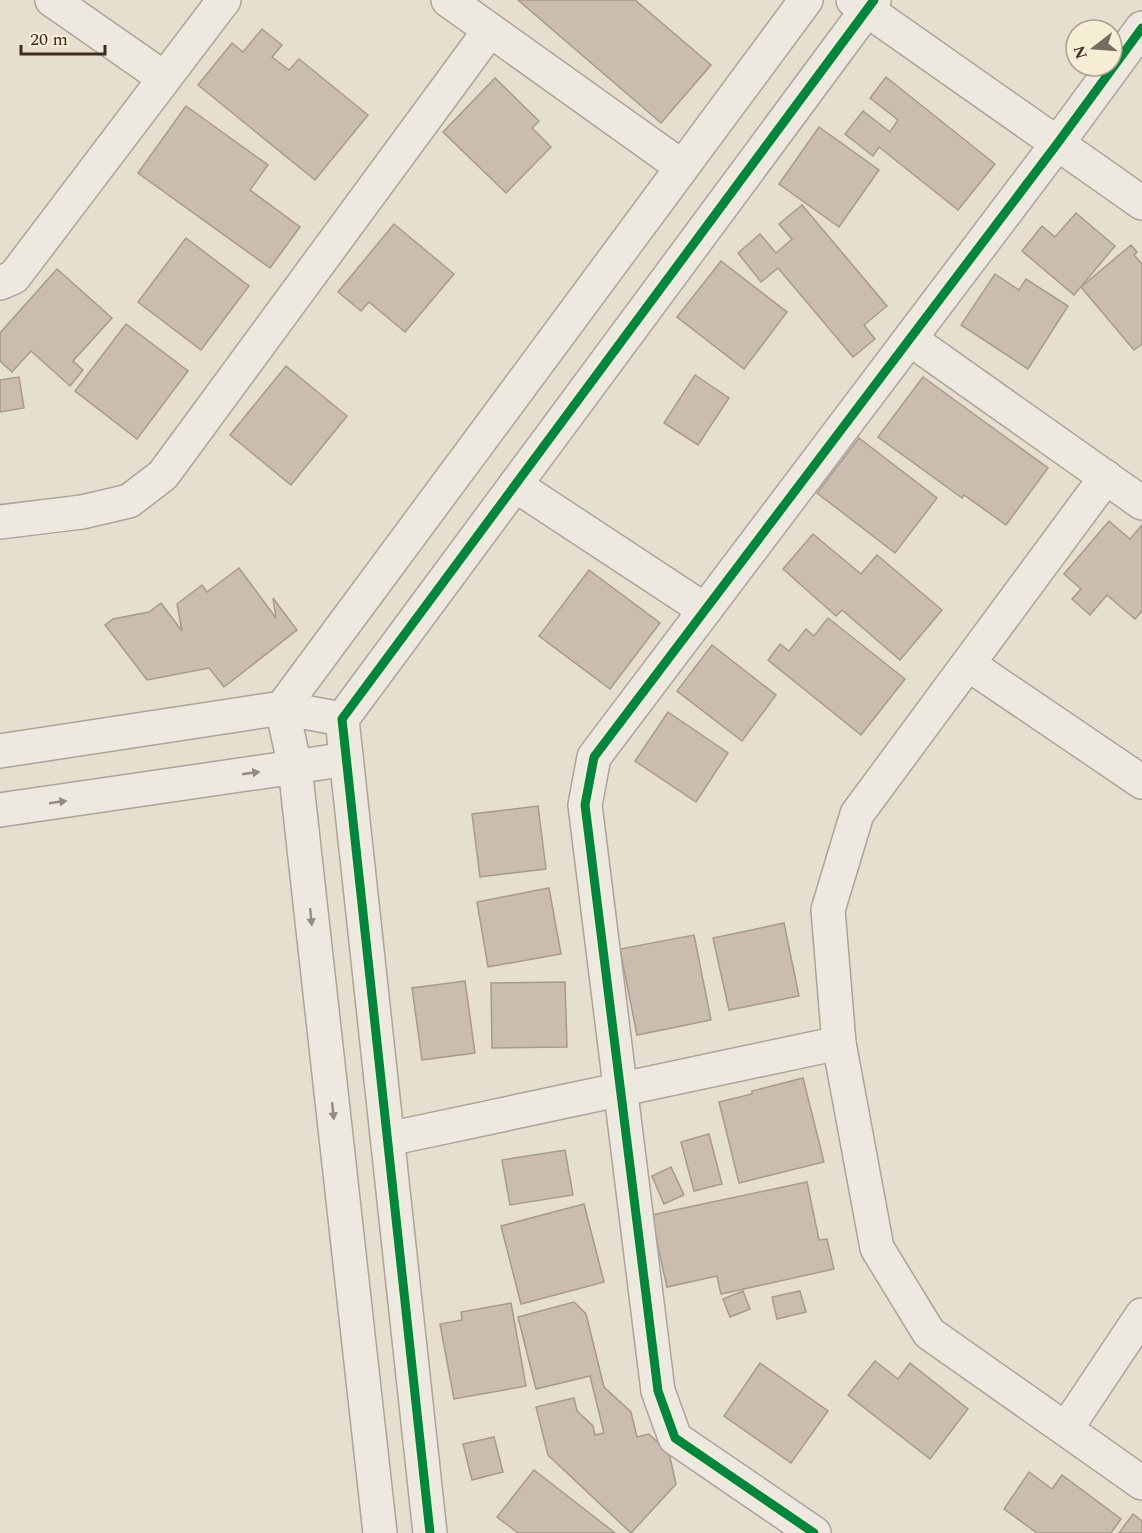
<svg xmlns="http://www.w3.org/2000/svg" width="1142" height="1533" viewBox="0 0 1142 1533" font-family="Spectral,serif">
<style>
.building{fill:#cabdb0;stroke:#a69a8e;stroke-width:1.5}
.lines{fill:none;stroke-linecap:round;stroke-linejoin:round}
.minor-casing{stroke:#aba498;stroke-width:36}
.minor{stroke:#eee9e0;stroke-width:33}
.cycleway-casing{stroke:#f6edd5;stroke-width:13}
.cycleway{stroke:#00873e;stroke-width:9}
.oneway{fill:#948a80}
</style>
<rect width="100%" height="100%" fill="#e6dfcf"/>
<g class="building">
<path d="M 518,0 L 635,0 L 711,65 L 661,123 Z"/>
<path d="M 262,29 L 282,45 L 272,57 L 289,70 L 299,59 L 368,115 L 315,180 L 198,85 L 232,43 L 243,52 Z"/>
<path d="M 886,77 L 995,164 L 958,210 L 879,147 L 873,156 L 845,134 L 863,111 L 890,132 L 898,120 L 870,98 Z"/>
<path d="M 495,78 L 539,121 L 532,128 L 551,147 L 506,193 L 443,132 Z"/>
<path d="M 186,106 L 268,165 L 250,190 L 300,227 L 270,268 L 138,173 Z"/>
<path d="M 819,127 L 879,170 L 839,227 L 779,184 Z"/>
<path d="M 802,205 L 887,306 L 864,325 L 875,339 L 853,357 L 778,268 L 761,282 L 738,253 L 760,234 L 776,253 L 792,239 L 779,224 Z"/>
<path d="M 1076,213 L 1115,246 L 1074,295 L 1022,251 L 1042,226 L 1055,237 Z"/>
<path d="M 394,224 L 454,274 L 405,332 L 369,302 L 361,311 L 338,292 Z"/>
<path d="M 186,238 L 249,286 L 201,350 L 138,302 Z"/>
<path d="M 1131,245 L 1137,252 L 1134,255 L 1142,264 L 1142,344 L 1134,350 L 1081,287 Z"/>
<path d="M 721,261 L 787,312 L 744,369 L 677,317 Z"/>
<path d="M 57,269 L 112,318 L 73,361 L 83,370 L 70,386 L 31,351 L 12,372 L 0,361 L 0,333 Z"/>
<path d="M 995,274 L 1019,290 L 1026,279 L 1068,306 L 1028,369 L 961,325 Z"/>
<path d="M 126,324 L 188,371 L 137,439 L 75,391 Z"/>
<path d="M 286,366 L 347,416 L 291,485 L 230,435 Z"/>
<path d="M 695,375 L 729,398 L 698,445 L 664,423 Z"/>
<path d="M 19,377 L 24,408 L 0,412 L 0,380 Z"/>
<path d="M 923,377 L 1048,468 L 1006,525 L 964,495 L 962,498 L 878,437 Z"/>
<path d="M 859,438 L 937,498 L 895,553 L 817,493 Z"/>
<path d="M 1109,521 L 1130,539 L 1142,525 L 1142,611 L 1135,619 L 1107,595 L 1090,615 L 1072,599 L 1081,589 L 1064,574 Z"/>
<path d="M 813,534 L 861,574 L 877,555 L 942,610 L 900,660 L 842,610 L 836,616 L 783,569 Z"/>
<path d="M 239,568 L 276,618 L 273,598 L 297,630 L 224,687 L 209,668 L 147,680 L 105,625 L 113,619 L 149,612 L 161,603 L 182,631 L 177,604 L 202,585 L 207,592 Z"/>
<path d="M 589,570 L 660,623 L 610,689 L 539,636 Z"/>
<path d="M 828,618 L 905,679 L 861,735 L 768,660 L 780,644 L 789,651 L 806,629 L 814,636 Z"/>
<path d="M 712,645 L 776,695 L 742,741 L 677,691 Z"/>
<path d="M 668,712 L 728,753 L 696,802 L 635,761 Z"/>
<path d="M 538,806 L 546,869 L 480,877 L 472,814 Z"/>
<path d="M 549,888 L 561,954 L 488,967 L 477,902 Z"/>
<path d="M 784,923 L 799,996 L 729,1010 L 713,938 Z"/>
<path d="M 694,935 L 711,1020 L 637,1035 L 620,949 Z"/>
<path d="M 465,981 L 475,1053 L 422,1060 L 412,988 Z"/>
<path d="M 565,982 L 567,1047 L 492,1048 L 491,983 Z"/>
<path d="M 803,1078 L 824,1162 L 739,1183 L 719,1102 L 752,1094 L 752,1091 Z"/>
<path d="M 709,1134 L 722,1184 L 694,1191 L 681,1142 Z"/>
<path d="M 565,1150 L 573,1195 L 510,1205 L 502,1160 Z"/>
<path d="M 671,1167 L 684,1195 L 664,1204 L 652,1176 Z"/>
<path d="M 807,1182 L 819,1240 L 827,1239 L 834,1269 L 721,1294 L 717,1276 L 667,1287 L 651,1215 Z"/>
<path d="M 584,1204 L 604,1282 L 521,1304 L 501,1226 Z"/>
<path d="M 743,1291 L 750,1309 L 730,1317 L 723,1299 Z"/>
<path d="M 800,1291 L 806,1312 L 777,1319 L 772,1297 Z"/>
<path d="M 574,1302 L 586,1314 L 604,1387 L 631,1412 L 637,1437 L 649,1434 L 669,1453 L 676,1484 L 631,1533 L 548,1455 L 536,1407 L 574,1398 L 577,1411 L 593,1426 L 595,1435 L 604,1433 L 590,1376 L 536,1389 L 518,1317 Z"/>
<path d="M 511,1303 L 526,1386 L 454,1399 L 440,1324 L 462,1320 L 461,1312 Z"/>
<path d="M 875,1361 L 898,1379 L 910,1363 L 968,1409 L 930,1459 L 848,1395 Z"/>
<path d="M 760,1363 L 828,1411 L 791,1463 L 724,1416 Z"/>
<path d="M 494,1437 L 503,1472 L 472,1480 L 463,1444 Z"/>
<path d="M 534,1470 L 615,1533 L 518,1533 L 497,1517 Z"/>
<path d="M 1029,1472 L 1052,1489 L 1062,1475 L 1121,1519 L 1111,1533 L 1037,1533 L 1004,1509 Z"/>
<path d="M 1133,1514 L 1142,1521 L 1142,1533 L 1119,1533 Z"/>
</g>
<g class="lines">
<g class="minor-casing">
<g id="minor">
<path d="M 52,0 L 164,78"/>
<path d="M 448,0 L 682,167"/>
<path d="M 853,0 L 1142,203"/>
<path d="M 0,283 L 14,277 L 224,0"/>
<path d="M 910,339 L 1142,503"/>
<path d="M 1106,477 L 857,814 L 828,910 L 839,1043 L 877,1248 L 929,1333 L 1142,1483"/>
<path d="M 515,485 L 705,610"/>
<path d="M 0,522 L 82,512 L 129,501 L 163,475 L 490,30"/>
<path d="M 968,664 L 1142,782"/>
<path d="M 342,719 L 282,708 L 295,767 L 346,759"/>
<path d="M 0,751 L 282,708 L 806,0"/>
<path d="M 0,810 L 295,767 L 380,1533"/>
<path d="M 388,1139 L 839,1043"/>
<path d="M 1066,1429 L 1142,1315"/>
<path d="M 430,1533 L 342,719 L 874,0"/>
<path d="M 814,1533 L 675,1438 L 658,1391 L 585,805 L 594,757 L 1057,144 L 1142,28"/>
</g>
</g>
<use href="#minor" class="minor"/>
<g class="cycleway-casing">
<g id="cycleway">
<path d="M 430,1533 L 342,719 L 874,0"/>
<path d="M 814,1533 L 675,1438 L 658,1391 L 585,805 L 594,757 L 1057,144 L 1142,28"/>
</g>
</g>
<use href="#cycleway" class="cycleway"/>
</g>
<defs><path id="oneway-solid" d="M-6-.8H1V-3.2L6.5 0L1 3.2V.8H-6Z" transform="scale(1.5)"/></defs>
<g class="oneway">
<use href="#oneway-solid" transform="translate(251 773) rotate(-8)"/>
<use href="#oneway-solid" transform="translate(58 802) rotate(-8)"/>
<use href="#oneway-solid" transform="translate(311 917) rotate(84)"/>
<use href="#oneway-solid" transform="translate(333 1111) rotate(84)"/>
</g>
<g transform="translate(1094 48) rotate(253)"><circle r="28" fill="#f6edd5" stroke="#aba08c" stroke-width="1.5"/>
<path d="M0-4.5L10 22L0 15L-10 22Z" fill="#776b5d"/>
<text y="-9" font-size="16" font-weight="bold" text-anchor="middle" fill="#3b2c1f">N</text>
</g>
<path d="M21 45v9h84v-9" fill="none" stroke="#3b2c1f" stroke-width="3"/>
<text x="30" y="45" font-size="18" fill="#3b2c1f" stroke="#f6edd5" stroke-width="4.5" paint-order="stroke">20 m</text>
</svg>
